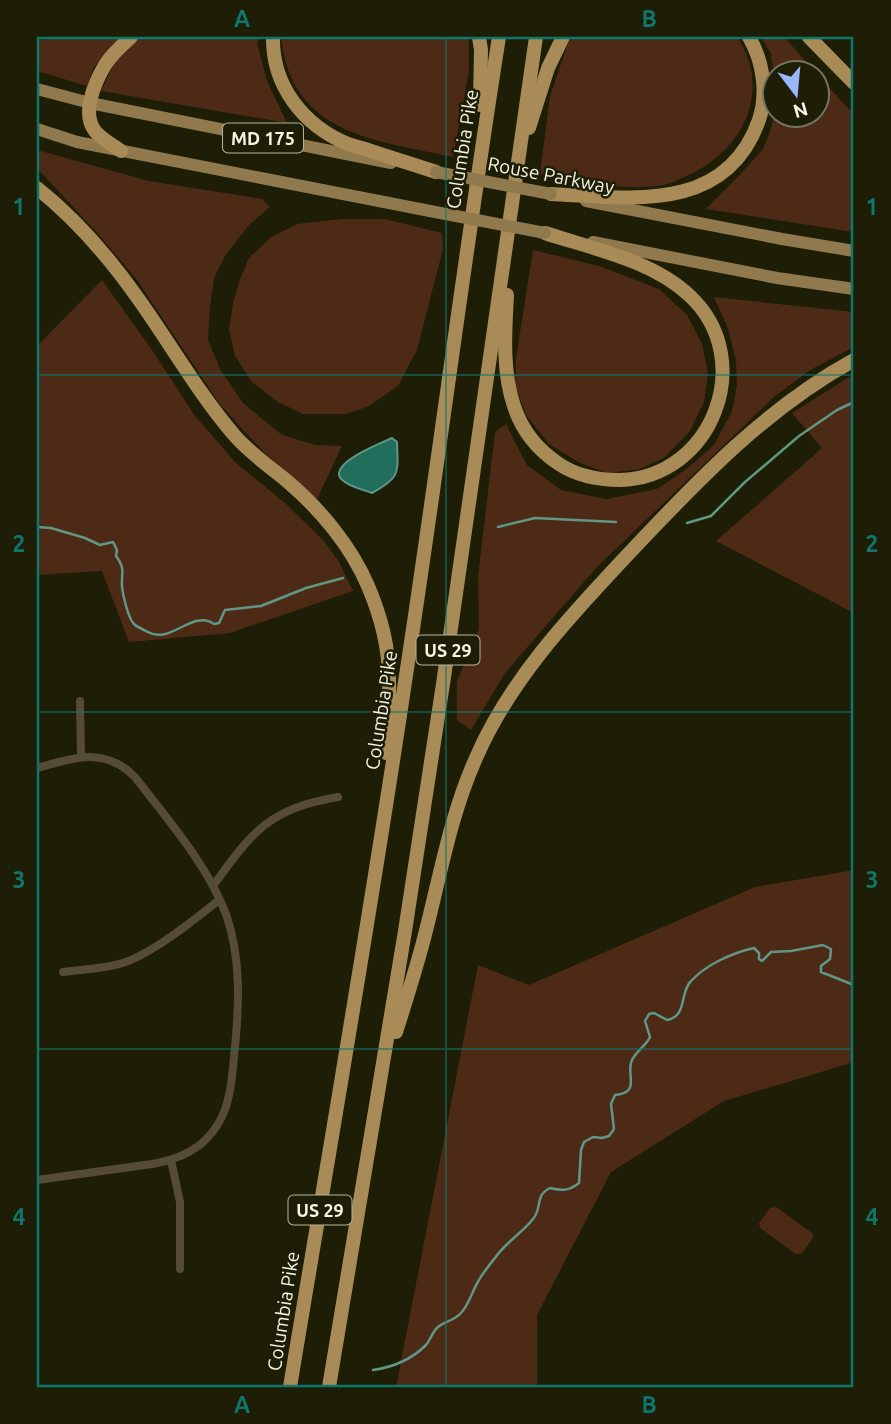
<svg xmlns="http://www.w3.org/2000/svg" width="891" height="1424" viewBox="0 0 891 1424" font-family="Ubuntu,sans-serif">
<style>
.green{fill:#4d2a15}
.water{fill:#216e5d;stroke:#609786;stroke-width:2}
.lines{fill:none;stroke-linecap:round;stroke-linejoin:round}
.stream{stroke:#609786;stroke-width:2.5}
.street{stroke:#564b37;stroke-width:8}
.primary{stroke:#91794e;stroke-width:12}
.highway{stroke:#a88b56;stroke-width:14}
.primary-bridge{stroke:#91794e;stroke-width:12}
.grid{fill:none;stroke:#0f766e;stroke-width:2;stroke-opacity:0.55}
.labels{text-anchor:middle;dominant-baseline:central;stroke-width:5;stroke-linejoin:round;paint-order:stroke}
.shield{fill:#1d1e05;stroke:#b4b5a2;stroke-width:2}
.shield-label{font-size:18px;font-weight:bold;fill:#f4f6e6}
.street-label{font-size:19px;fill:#f4f6e6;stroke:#1d1e05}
.neatline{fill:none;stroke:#0f766e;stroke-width:2.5}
.grid-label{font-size:23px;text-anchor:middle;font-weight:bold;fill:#0f766e}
</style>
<rect width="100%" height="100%" fill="#1d1e05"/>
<g class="green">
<path d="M 76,37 L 123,37 L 110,48 L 94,67 L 87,86 L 37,71 L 37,40 Z"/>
<path d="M 139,37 L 259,37 L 257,43 L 267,81 L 287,123 L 101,91 L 114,64 Z"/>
<path d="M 281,37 L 469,37 L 469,71 L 453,157 C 375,140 291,135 281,37 Z"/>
<path d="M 573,37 L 737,37 C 773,90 743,150 689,175 C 681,178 673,183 664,185 C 623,192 581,181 540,174 L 550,96 L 568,43 Z"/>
<path d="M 761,37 L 784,37 L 816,73 L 776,74 L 775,85 L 771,54 Z"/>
<path d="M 818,76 L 854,114 L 854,232 L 706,209 L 735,180 L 763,149 L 772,126 L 775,102 L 776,116 L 818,116 Z"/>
<path d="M 37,150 L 149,181 L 262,199 L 270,207 L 250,224 L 226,254 L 214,278 L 210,307 L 208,340 L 220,369 L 243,403 L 282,435 L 315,445 L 342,446 L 317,499 L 266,454 L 243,430 L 219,403 L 137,280 L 99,235 L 37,168 Z"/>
<path d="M 342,219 L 385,219 L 442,233 L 443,249 L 417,350 L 398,386 L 367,407 L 345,414 L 303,414 L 278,402 L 252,382 L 235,356 L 229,330 L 233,303 L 239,282 L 249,258 L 270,238 L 297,224 Z"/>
<path d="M 533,250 L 599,266 L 659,289 L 687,315 L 702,344 L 708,373 L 704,402 L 690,431 L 664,458 L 640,469 L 607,473 L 580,463 L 549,444 L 526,415 L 515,385 L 516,358 Z"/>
<path d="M 102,280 L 152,350 L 195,416 L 236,463 L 285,503 L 323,540 L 338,560 L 353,591 L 230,633 L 129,642 L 102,571 L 37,575 L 37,346 Z"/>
<path d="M 714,297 L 854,312 L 854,347 L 812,369 L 775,396 L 597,567 L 505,673 L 471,730 L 457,720 L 457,681 L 479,629 L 478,577 L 495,432 L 506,424 L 527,465 L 561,490 L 607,499 L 657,489 L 688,468 L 714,445 L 732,411 L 737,385 L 736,360 L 728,329 Z"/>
<path d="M 854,374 L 854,613 L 716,541 L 822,448 L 792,413 Z"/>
<path d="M 854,870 L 854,1065 L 851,1063 L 724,1101 L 611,1172 L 537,1315 L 537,1387 L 396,1387 L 478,965 L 529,985 L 755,887 Z"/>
<path d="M 776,1207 L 812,1233 L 813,1238 L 802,1253 L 796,1254 L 760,1228 L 759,1223 L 770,1208 Z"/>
</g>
<path class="water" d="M 392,438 L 397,442 C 398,473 401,477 372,493 C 364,490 340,484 339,475 C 337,460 381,443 392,438 Z"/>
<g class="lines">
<g class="stream">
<path d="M 687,523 L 711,516 L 745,482 L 799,436 L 837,410 L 854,402"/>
<path d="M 37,527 L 51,528 L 85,538 L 100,545 L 113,542 L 117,550 L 116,556 C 126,569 121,573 122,587 C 123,595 128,618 134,624 C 137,627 144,630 148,632 C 170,645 193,609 214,624 L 219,623 L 225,610 L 261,606 L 306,588 L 343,578"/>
<path d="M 498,527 L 535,518 L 616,522"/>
<path d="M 373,1370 C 394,1367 411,1360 426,1345 C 431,1339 432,1332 438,1327 C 445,1321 454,1321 461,1313 C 470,1303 472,1291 479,1280 C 484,1271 492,1262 498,1254 C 508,1241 523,1232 533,1219 C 543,1207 534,1196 550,1188 C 562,1191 569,1191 579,1183 L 581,1150 L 584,1142 L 593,1137 L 602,1138 L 609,1136 L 614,1129 L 611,1104 L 615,1095 C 642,1093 625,1073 632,1060 C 637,1050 646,1046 650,1037 L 645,1021 L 649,1014 L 654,1013 L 667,1020 C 688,1016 679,993 691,981 C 707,964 732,953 754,948 L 759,953 L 759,959 L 762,961 L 771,952 L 791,951 L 823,945 L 831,949 L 830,959 L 821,966 L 821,972 L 854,985"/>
</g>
<g class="street">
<path d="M 80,701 L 81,756"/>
<path d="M 37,768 C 74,758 105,746 135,777 C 167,819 207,864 226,914 C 242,960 239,1009 234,1057 C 232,1079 230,1105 218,1124 C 203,1149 180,1159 152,1164 L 37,1180"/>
<path d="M 213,886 C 252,832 268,809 338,797"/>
<path d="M 63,972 C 83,969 104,969 123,963 C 153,953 194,920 219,900"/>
<path d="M 171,1160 L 180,1202 L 180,1269"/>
</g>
<g class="primary">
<path d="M 37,89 L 90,103 L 391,163"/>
<path d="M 37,129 L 77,142 L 430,211"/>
<path d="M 586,201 L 782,239 L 854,251"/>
<path d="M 593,242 L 777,278 L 854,289"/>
</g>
<g class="highway">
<path d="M 273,37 C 272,86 304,126 348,144 C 357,147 366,149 374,152 C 395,159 415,165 436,172"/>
<path d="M 479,37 L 481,50 L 480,105"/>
<path d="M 809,37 L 854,83"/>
<path d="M 529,128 L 548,68 L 563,37"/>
<path d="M 121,151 C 113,145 101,139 95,131 C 81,113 95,82 105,65 C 112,54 122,45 131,37"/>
<path d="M 37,188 C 76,219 108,256 137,297 C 170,343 198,393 235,436 C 250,453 270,467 287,481 C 320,509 351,546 368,586 C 380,614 389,648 389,679 C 390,704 388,729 386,753"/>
<path d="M 551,194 C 630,198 726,214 759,120 C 768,93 763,61 749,37"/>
<path d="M 507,295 C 505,332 502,371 514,406 C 522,431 538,450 559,464 C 577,476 598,480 620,480 C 712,478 758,360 690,296 C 652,260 593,249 545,233"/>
<path d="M 396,1032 C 405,1004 414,975 422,946 C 439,883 449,818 476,758 C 511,677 574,612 634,548 C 701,477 768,407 854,360"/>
<path d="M 290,1387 C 329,1152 370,918 405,682 C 438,467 465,252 499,37"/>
<path d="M 329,1387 L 405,931 L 443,684 L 536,37"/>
</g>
<g class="primary-bridge">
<path d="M 436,172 L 551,194"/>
<path d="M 430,211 L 545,233"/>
</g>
</g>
<path class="grid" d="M 446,37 L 446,1387M 37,375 L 854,375M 37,712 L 854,712M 37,1049 L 854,1049"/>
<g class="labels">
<g class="shield">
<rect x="223" y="123.5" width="80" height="29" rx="5"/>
<rect x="416.5" y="635.5" width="63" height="29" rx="5"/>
<rect x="288.5" y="1195.5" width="63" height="29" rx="5"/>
</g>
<g class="shield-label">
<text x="263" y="138">MD 175</text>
<text x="448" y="650">US 29</text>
<text x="320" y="1210">US 29</text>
</g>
<g class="street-label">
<text transform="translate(462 149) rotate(-81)">Columbia Pike</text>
<text transform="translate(551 175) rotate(11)">Rouse Parkway</text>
<text transform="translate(381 710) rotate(-81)">Columbia Pike</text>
<text transform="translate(283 1311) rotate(-81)">Columbia Pike</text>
</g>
</g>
<rect width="891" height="1424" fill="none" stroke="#1d1e05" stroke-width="77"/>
<g transform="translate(796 94) rotate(164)"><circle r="33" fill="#1d1e05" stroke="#73745f" stroke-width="2"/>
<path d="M0-5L12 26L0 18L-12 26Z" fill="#9ab5fd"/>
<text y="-10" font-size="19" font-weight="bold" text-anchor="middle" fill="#f4f6e6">N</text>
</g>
<rect x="38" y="38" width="814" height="1348" class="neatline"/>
<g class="grid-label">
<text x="242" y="27">A</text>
<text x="649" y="27">B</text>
<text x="19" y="215">1</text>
<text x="872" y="215">1</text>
<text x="19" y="552">2</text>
<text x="872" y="552">2</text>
<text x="19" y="888">3</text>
<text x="872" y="888">3</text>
<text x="19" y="1225">4</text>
<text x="872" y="1225">4</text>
<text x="242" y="1413">A</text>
<text x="649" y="1413">B</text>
</g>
</svg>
